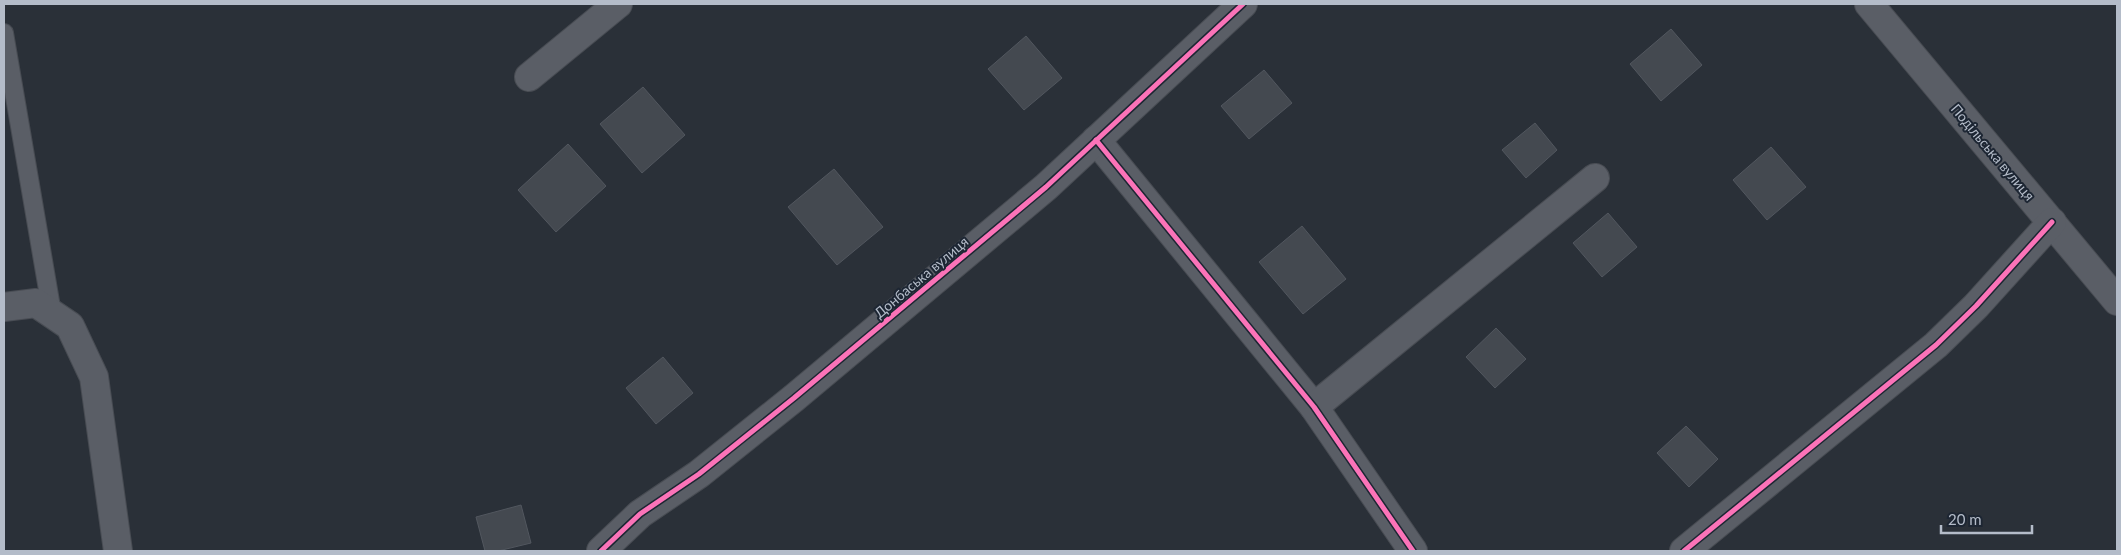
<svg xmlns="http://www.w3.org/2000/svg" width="2121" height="555" viewBox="0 0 2121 555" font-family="Lato,sans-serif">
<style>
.building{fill:#444950;stroke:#52575f}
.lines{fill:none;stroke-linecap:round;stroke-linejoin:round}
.service-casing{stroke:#484c53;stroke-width:20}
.minor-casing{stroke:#484c53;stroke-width:30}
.service{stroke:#5a5e66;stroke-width:18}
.minor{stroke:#5a5e66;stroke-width:28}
.cycleway-casing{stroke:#1d2633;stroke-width:8}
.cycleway{stroke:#fb73b8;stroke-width:5}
.labels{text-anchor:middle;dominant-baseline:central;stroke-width:4;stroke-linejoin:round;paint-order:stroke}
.street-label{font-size:14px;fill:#b4bcc9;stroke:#1d2633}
</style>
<rect width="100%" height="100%" fill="#2a3038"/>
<g class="building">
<path d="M 1671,29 L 1702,65 L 1661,101 L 1630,64 Z"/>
<path d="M 1026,36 L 1062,78 L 1024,110 L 988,69 Z"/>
<path d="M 1264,70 L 1292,103 L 1249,139 L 1221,106 Z"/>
<path d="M 643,87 L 685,135 L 642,173 L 600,124 Z"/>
<path d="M 1535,123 L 1557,150 L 1526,178 L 1502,150 Z"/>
<path d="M 568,144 L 606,186 L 556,232 L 518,190 Z"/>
<path d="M 1771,147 L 1806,187 L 1767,220 L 1733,180 Z"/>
<path d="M 834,169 L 883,227 L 837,265 L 788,207 Z"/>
<path d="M 1608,213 L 1637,247 L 1602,277 L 1573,243 Z"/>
<path d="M 1302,226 L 1346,279 L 1303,314 L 1259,262 Z"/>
<path d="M 1496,328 L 1526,359 L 1495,388 L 1466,357 Z"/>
<path d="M 663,357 L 693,393 L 656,424 L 626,388 Z"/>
<path d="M 1686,426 L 1718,459 L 1689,487 L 1657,453 Z"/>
<path d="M 521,505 L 531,543 L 498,551 L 485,551 L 476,517 Z"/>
</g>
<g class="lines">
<g class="service-casing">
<path id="service" d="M 4,33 L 52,313"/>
</g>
<g class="minor-casing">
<g id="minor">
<path d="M 1869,4 L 2117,301"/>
<path d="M 529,77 L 618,4"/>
<path d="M 1096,140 L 1314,407 L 1413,551"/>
<path d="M 4,307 L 36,303 L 70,326 L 94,377 L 118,551"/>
<path d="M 1314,407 L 1595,178"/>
<path d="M 601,551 L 640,514 L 699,474 L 794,398 L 1046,187 L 1243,4"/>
<path d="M 1684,551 L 1936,345 L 1976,306 L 2052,222"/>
</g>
</g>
<use href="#service" class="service"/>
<use href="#minor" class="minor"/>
<g class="cycleway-casing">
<g id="cycleway">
<path d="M 1096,140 L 1314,407 L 1413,551"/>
<path d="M 601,551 L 640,514 L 699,474 L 794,398 L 1046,187 L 1243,4"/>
<path d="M 1684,551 L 1936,345 L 1976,306 L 2052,222"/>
</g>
</g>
<use href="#cycleway" class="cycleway"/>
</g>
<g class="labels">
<g class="street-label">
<text transform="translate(1993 152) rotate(50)">Подільська вулиця</text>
<text transform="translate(921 277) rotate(-40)">Донбаська вулиця</text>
</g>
</g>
<rect width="2121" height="555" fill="none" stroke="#b4bcc9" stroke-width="10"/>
<path d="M1941 525v8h91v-8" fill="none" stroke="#b4bcc9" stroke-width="2.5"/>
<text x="1948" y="525" font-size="15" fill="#b4bcc9" stroke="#1d2633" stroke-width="4" paint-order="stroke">20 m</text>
</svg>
